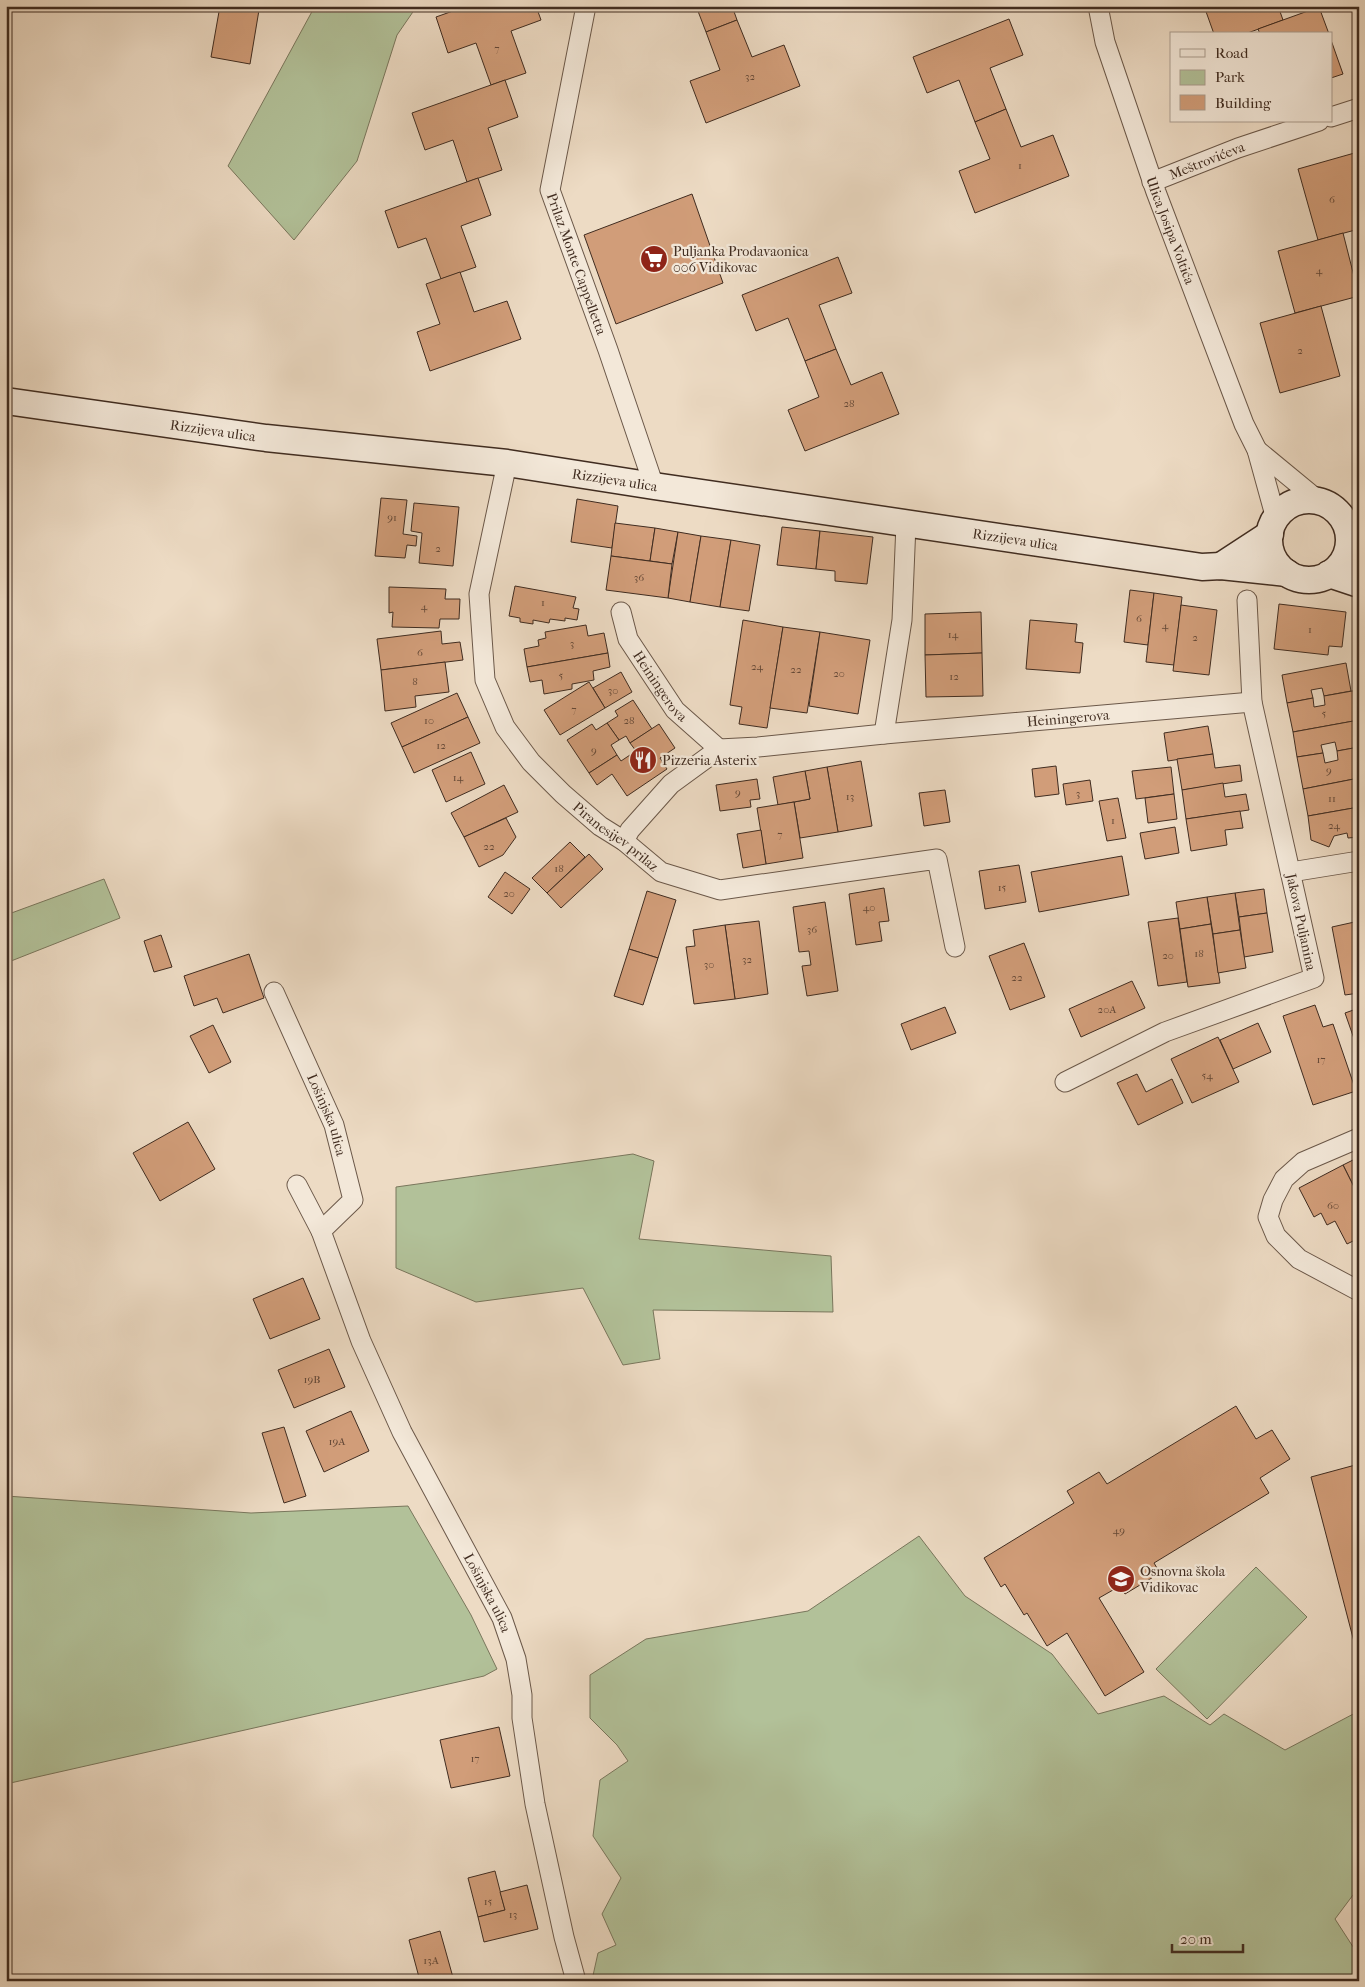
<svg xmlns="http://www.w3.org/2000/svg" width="1365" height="1987" viewBox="0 0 1365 1987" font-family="'IM FELL French Canon',serif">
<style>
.green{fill:#b2c199;stroke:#79765c}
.building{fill:#d19d79;stroke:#402c20}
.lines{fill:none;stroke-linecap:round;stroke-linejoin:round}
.street-casing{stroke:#6b5849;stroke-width:21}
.secondary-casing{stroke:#402c20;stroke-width:29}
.street{stroke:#f3e8d9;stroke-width:19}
.secondary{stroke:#f3e8d9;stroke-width:26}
.labels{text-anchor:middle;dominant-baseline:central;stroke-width:4.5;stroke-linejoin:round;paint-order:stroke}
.number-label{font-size:11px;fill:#644836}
.street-label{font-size:14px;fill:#402c20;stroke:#f3e8d9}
.poi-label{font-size:14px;fill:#402c20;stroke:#f3e8d9;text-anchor:start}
</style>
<rect width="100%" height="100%" fill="#eddbc4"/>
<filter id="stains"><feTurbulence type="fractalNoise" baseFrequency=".004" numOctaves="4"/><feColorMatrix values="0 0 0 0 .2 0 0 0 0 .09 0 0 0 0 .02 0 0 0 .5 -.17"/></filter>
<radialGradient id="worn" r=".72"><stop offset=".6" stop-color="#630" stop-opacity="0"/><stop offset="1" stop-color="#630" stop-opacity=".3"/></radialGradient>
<g class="green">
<path d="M 315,6 L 417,6 L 397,35 L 357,161 L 294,240 L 228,166 Z"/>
<path d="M 104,879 L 120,918 L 6,963 L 6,915 Z"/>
<path d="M 633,1154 L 654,1161 L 639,1239 L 831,1256 L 833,1312 L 653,1310 L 660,1359 L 623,1365 L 583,1288 L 476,1302 L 396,1268 L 396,1187 Z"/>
<path d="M 6,1496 L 251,1513 L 408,1506 L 471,1615 L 497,1669 L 484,1676 L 6,1784 Z"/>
<path d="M 919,1536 L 965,1596 L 1052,1654 L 1098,1714 L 1164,1696 L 1210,1725 L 1224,1714 L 1285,1750 L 1359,1711 L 1359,1894 L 1356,1891 L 1335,1919 L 1359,1956 L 1359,1981 L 592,1980 L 598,1953 L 616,1945 L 602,1914 L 621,1878 L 593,1836 L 600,1780 L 628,1761 L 617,1745 L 590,1718 L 590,1675 L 646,1639 L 808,1611 Z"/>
<path d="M 1256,1567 L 1307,1617 L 1207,1719 L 1156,1669 Z"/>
</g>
<g class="building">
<path d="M 220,6 L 237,6 L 259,10 L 250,64 L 211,57 Z"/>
<path d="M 467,6 L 536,6 L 541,20 L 511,31 L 526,73 L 491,85 L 476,43 L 448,53 L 436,17 Z"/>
<path d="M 696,6 L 732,6 L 737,20 L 706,32 Z"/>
<path d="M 1204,6 L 1278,6 L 1283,20 L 1245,34 L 1214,34 Z"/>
<path d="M 1319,7 L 1329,34 L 1260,34 L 1258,29 Z"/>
<path d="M 1009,19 L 1023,55 L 990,68 L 1006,109 L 975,122 L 959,80 L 927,93 L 913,57 Z"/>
<path d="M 737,20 L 752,57 L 784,45 L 800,86 L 706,123 L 690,81 L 720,70 L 706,32 Z"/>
<path d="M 1331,40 L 1343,74 L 1331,78 Z"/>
<path d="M 505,80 L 518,117 L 488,128 L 502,170 L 467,182 L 453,140 L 425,150 L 412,113 Z"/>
<path d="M 1006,109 L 1021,147 L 1053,135 L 1069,176 L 975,213 L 959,171 L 990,159 L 975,122 Z"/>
<path d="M 1358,152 L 1359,229 L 1318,240 L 1298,169 Z"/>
<path d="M 478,178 L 491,215 L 461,226 L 476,267 L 441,279 L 426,238 L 398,248 L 385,211 Z"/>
<path d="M 692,194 L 723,283 L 616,324 L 584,235 Z"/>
<path d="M 1343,233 L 1359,296 L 1295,313 L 1278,251 Z"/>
<path d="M 838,257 L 852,293 L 819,305 L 836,349 L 805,361 L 788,318 L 756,331 L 742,295 Z"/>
<path d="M 460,272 L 474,312 L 507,301 L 521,339 L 430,371 L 417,332 L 440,324 L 426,284 Z"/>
<path d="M 1321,306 L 1340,376 L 1280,393 L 1260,323 Z"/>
<path d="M 836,349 L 851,385 L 882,372 L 899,414 L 805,451 L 788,410 L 819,397 L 805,361 Z"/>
<path d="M 381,498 L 407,500 L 403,534 L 417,536 L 416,546 L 407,545 L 405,558 L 375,556 Z"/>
<path d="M 577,499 L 618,506 L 612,548 L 571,542 Z"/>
<path d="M 414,503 L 459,507 L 453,566 L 419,563 L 422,533 L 411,531 Z"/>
<path d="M 615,523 L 655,528 L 650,561 L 611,556 Z"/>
<path d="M 782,527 L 820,531 L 816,569 L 777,565 Z"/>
<path d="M 655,528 L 678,532 L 672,564 L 650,561 Z"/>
<path d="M 820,531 L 873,537 L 867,584 L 835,581 L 835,571 L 816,569 Z"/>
<path d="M 678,532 L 701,536 L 690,602 L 668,598 Z"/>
<path d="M 701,536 L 731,540 L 720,607 L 690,602 Z"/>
<path d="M 731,540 L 760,545 L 749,611 L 720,607 Z"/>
<path d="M 611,556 L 672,564 L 668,598 L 606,590 Z"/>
<path d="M 515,586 L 576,597 L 573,608 L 579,609 L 577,620 L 565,618 L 565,621 L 550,619 L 549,623 L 533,620 L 533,624 L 520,622 L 520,618 L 509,616 Z"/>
<path d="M 389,587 L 446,589 L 445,599 L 460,599 L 459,619 L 440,619 L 439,628 L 392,627 L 393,612 L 389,613 Z"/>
<path d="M 1130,590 L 1154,593 L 1148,645 L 1124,642 Z"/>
<path d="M 1154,593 L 1182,597 L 1174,665 L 1146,662 Z"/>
<path d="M 1279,604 L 1346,612 L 1342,647 L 1329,646 L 1328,655 L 1274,649 Z"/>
<path d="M 1181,605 L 1217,610 L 1209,675 L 1173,671 Z"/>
<path d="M 981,612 L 982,653 L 925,655 L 925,614 Z"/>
<path d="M 743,620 L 783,627 L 767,728 L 739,724 L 742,707 L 730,705 Z"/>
<path d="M 1030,620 L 1077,624 L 1075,642 L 1083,643 L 1080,673 L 1026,669 Z"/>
<path d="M 586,625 L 588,636 L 604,633 L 608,653 L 527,667 L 524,649 L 539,646 L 538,640 L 546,638 L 545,632 Z"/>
<path d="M 783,627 L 820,632 L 807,713 L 770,708 Z"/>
<path d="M 441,631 L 442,644 L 460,642 L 463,660 L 381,670 L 377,639 Z"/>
<path d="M 820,632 L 870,640 L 858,714 L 809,706 Z"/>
<path d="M 608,653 L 610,667 L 593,671 L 594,680 L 572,684 L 572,689 L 544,694 L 542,680 L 530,682 L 527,667 Z"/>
<path d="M 982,653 L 983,696 L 926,697 L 925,655 Z"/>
<path d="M 445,662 L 449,692 L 415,696 L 416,707 L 385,711 L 381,670 Z"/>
<path d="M 1346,663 L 1351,691 L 1324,696 L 1322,688 L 1311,690 L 1313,698 L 1287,703 L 1282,675 Z"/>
<path d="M 621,672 L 632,692 L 605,708 L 593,688 Z"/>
<path d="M 589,682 L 605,708 L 560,735 L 544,710 Z"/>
<path d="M 1358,690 L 1359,720 L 1293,732 L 1287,703 L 1313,698 L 1314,707 L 1325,705 L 1324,696 Z"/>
<path d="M 457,693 L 468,717 L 402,747 L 391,723 Z"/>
<path d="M 633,700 L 652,729 L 630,743 L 626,736 L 619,740 L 607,723 L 618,716 L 615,711 Z"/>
<path d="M 468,717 L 480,743 L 414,773 L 402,747 Z"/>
<path d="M 1359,720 L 1359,747 L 1337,751 L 1335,742 L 1321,745 L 1323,753 L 1297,757 L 1293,732 Z"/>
<path d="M 607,723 L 619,740 L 611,745 L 617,755 L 589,773 L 567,740 L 592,724 L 596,730 Z"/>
<path d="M 659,724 L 675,748 L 660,758 L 667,769 L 627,796 L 612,774 L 597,785 L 589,773 L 617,755 L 621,761 L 636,751 L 630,743 Z"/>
<path d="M 1208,726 L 1213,754 L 1168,761 L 1164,733 Z"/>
<path d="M 1359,747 L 1359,778 L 1303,789 L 1297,757 L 1323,753 L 1325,763 L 1338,760 L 1337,751 Z"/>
<path d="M 471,752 L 485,784 L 446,802 L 432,770 Z"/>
<path d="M 1213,754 L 1215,768 L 1240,765 L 1242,781 L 1182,790 L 1177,759 Z"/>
<path d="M 861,761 L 872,826 L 838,832 L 827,767 Z"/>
<path d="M 1056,766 L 1059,794 L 1035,797 L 1032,769 Z"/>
<path d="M 827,767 L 838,832 L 800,838 L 794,802 L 810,799 L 805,771 Z"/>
<path d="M 1171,767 L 1174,794 L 1136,799 L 1132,771 Z"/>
<path d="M 805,771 L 810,799 L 778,805 L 773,777 Z"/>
<path d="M 1359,778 L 1359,807 L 1308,816 L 1303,789 Z"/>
<path d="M 757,779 L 760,799 L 750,800 L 751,807 L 720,811 L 716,785 Z"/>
<path d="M 1090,780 L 1093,801 L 1066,805 L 1063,784 Z"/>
<path d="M 1223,783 L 1225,797 L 1246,794 L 1249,810 L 1186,819 L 1182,790 Z"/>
<path d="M 504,785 L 518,812 L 464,837 L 451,813 Z"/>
<path d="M 945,790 L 950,822 L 924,826 L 919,793 Z"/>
<path d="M 1174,794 L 1177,819 L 1148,823 L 1145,798 Z"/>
<path d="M 1118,798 L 1126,838 L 1107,841 L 1099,801 Z"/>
<path d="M 794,802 L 803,858 L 766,864 L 757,808 Z"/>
<path d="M 1359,807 L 1359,837 L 1348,838 L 1347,833 L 1334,836 L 1329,847 L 1311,840 L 1308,816 Z"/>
<path d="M 1240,811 L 1243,828 L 1225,830 L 1227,845 L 1191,851 L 1186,819 Z"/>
<path d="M 506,818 L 516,837 L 503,855 L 479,867 L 464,837 Z"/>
<path d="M 1175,827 L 1179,853 L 1145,859 L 1140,833 Z"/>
<path d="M 761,830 L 766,864 L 743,868 L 737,834 Z"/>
<path d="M 570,842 L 585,857 L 547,893 L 532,878 Z"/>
<path d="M 589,854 L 603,869 L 561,908 L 547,893 Z"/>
<path d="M 1122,856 L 1129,895 L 1039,912 L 1031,872 Z"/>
<path d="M 1019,865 L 1026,902 L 985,909 L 979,871 Z"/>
<path d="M 505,872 L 530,889 L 512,914 L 488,897 Z"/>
<path d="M 884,888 L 889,921 L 879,922 L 882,941 L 856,945 L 849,894 Z"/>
<path d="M 1264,889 L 1267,913 L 1239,917 L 1235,893 Z"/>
<path d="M 647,891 L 676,900 L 658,958 L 629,949 Z"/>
<path d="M 1235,893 L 1240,930 L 1213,934 L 1207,897 Z"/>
<path d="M 1207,897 L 1211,924 L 1180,929 L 1176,902 Z"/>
<path d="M 825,902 L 838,991 L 807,996 L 802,966 L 811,965 L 809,951 L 799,952 L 793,907 Z"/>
<path d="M 1267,913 L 1273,952 L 1244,957 L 1239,917 Z"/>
<path d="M 1178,918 L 1187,982 L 1158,986 L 1148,922 Z"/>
<path d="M 759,921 L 768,994 L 735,999 L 725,925 Z"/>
<path d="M 1359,921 L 1359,993 L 1345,995 L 1332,927 Z"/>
<path d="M 1211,924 L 1220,983 L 1188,987 L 1180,929 Z"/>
<path d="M 725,925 L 735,999 L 694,1004 L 686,947 L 695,946 L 693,930 Z"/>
<path d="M 1240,930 L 1246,968 L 1218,973 L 1213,934 Z"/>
<path d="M 161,935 L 172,967 L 154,972 L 144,941 Z"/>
<path d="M 1024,943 L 1045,997 L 1010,1010 L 989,956 Z"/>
<path d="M 629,949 L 658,958 L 643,1005 L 614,996 Z"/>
<path d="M 249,954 L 264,998 L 223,1013 L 217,998 L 194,1006 L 184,976 Z"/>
<path d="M 1132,981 L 1145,1008 L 1081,1037 L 1069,1009 Z"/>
<path d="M 1315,1005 L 1323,1027 L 1333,1024 L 1356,1091 L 1313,1105 L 1283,1016 Z"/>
<path d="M 945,1007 L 956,1033 L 911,1050 L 901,1024 Z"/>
<path d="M 1359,1008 L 1359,1053 L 1345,1013 Z"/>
<path d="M 1258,1023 L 1271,1052 L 1233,1069 L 1220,1040 Z"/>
<path d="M 213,1025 L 231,1062 L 209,1073 L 190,1036 Z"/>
<path d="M 1218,1037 L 1239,1082 L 1192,1103 L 1171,1059 Z"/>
<path d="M 1137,1074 L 1146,1092 L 1172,1079 L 1183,1103 L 1138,1125 L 1117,1083 Z"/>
<path d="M 188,1122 L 215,1169 L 160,1201 L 133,1153 Z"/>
<path d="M 1359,1157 L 1359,1197 L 1343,1165 Z"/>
<path d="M 1343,1165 L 1359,1197 L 1359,1238 L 1347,1244 L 1335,1221 L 1327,1225 L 1321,1213 L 1314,1217 L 1299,1188 Z"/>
<path d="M 303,1278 L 320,1319 L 270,1339 L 253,1299 Z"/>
<path d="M 329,1349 L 345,1387 L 294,1408 L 278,1370 Z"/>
<path d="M 1236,1406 L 1256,1439 L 1272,1430 L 1290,1459 L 1260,1478 L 1269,1493 L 1154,1563 L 1160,1573 L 1125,1594 L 1120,1586 L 1099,1598 L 1144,1672 L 1105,1696 L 1067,1633 L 1047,1646 L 1027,1613 L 1024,1615 L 1005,1584 L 1001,1587 L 984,1558 L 1074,1503 L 1067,1491 L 1099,1472 L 1107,1484 Z"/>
<path d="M 351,1411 L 369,1451 L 324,1472 L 306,1431 Z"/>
<path d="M 284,1427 L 306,1496 L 284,1503 L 262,1433 Z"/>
<path d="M 1359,1464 L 1359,1661 L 1311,1477 Z"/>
<path d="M 499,1727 L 510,1776 L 451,1788 L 440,1740 Z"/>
<path d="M 495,1871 L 505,1910 L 478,1917 L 468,1878 Z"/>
<path d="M 527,1885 L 538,1929 L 484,1942 L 478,1917 L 505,1910 L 500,1892 Z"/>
<path d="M 440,1931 L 454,1981 L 420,1981 L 409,1940 Z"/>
</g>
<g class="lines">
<g class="street-casing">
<g id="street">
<path id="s1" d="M 586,6 L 550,190 L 608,350 L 654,486"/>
<path id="s2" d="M 1098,6 L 1105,42 L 1156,192 L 1244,424 L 1257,450 L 1276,519"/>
<path d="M 1331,117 L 1359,108"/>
<path id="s3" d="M 1152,182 L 1238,148 L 1319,121"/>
<path d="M 1257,450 L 1319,501"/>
<path id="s4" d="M 507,463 L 479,594 L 485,680 L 505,727 L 531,762 L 563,794 L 600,826 L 624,841 L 661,872 L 720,890 L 937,859 L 955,947"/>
<path id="s5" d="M 621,612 L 628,639 L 675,710 L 719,749"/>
<path d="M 884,734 L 902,620 L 906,524"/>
<path id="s6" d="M 624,841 L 630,830 L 671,784 L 719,749 L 758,747 L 884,734 L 1252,702"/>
<path d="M 1291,872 L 1359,861"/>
<path id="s7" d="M 274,992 L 334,1125 L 353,1200 L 321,1231"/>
<path d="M 1065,1082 L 1165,1032 L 1314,978 L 1252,702 L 1247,600"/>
<path d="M 1359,1138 L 1303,1162 L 1284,1179 L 1273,1200 L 1268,1217 L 1276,1236 L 1299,1259 L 1359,1291"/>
<path id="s8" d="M 297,1185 L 321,1231 L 361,1341 L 402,1432 L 502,1618 L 516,1659 L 522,1695 L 522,1718 L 535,1804 L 564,1937 L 576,1981"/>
</g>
</g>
<g class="secondary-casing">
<g id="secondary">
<path id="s9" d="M 6,401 L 266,438 L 507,463 L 654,486 L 1202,567 L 1221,566 L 1287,573"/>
<circle cx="1309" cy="540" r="40"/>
<path d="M 1221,566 L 1270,534"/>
<path d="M 1329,574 L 1359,584"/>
</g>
</g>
<use href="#street" class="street"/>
<use href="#secondary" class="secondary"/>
</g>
<defs>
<g id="supermarket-disc" transform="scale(1.4375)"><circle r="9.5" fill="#8f2418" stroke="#f3e8d9"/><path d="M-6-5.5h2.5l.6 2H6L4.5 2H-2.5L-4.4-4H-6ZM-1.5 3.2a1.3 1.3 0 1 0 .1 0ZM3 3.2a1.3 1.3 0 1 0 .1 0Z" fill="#fff"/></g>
<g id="restaurant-disc" transform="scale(1.4375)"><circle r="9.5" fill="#8f2418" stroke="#f3e8d9"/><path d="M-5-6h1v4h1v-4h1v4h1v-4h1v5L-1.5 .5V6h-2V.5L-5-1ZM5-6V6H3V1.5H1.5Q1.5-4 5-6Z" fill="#fff"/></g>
<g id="school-disc" transform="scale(1.4375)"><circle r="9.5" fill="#8f2418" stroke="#f3e8d9"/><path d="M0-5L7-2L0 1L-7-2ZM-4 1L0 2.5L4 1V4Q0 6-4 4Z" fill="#fff"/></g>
</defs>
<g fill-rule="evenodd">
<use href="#supermarket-disc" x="654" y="259"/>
<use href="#restaurant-disc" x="643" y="760"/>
<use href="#school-disc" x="1121" y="1579"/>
</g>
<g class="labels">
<g class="number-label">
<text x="497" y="48">7</text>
<text x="750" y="76">32</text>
<text x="1020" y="165">1</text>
<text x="1332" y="199">6</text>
<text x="1319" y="270">4</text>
<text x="1300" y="350">2</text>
<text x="849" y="403">28</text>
<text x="392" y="517">91</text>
<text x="438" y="548">2</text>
<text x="639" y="577">36</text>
<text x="543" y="602">1</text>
<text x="424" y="606">4</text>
<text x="1139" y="618">6</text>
<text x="1165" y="625">4</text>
<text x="1310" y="629">1</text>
<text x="953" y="634">14</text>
<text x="1195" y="637">2</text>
<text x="572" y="643">3</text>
<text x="420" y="652">6</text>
<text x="757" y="666">24</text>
<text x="796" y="669">22</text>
<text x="839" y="673">20</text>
<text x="561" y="675">5</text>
<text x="954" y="676">12</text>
<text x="415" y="681">8</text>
<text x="613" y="690">30</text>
<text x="574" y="709">7</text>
<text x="1324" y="713">5</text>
<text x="429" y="720">10</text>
<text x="629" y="720">28</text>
<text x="441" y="745">12</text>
<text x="594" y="750">9</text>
<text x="1329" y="770">9</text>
<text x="458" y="777">14</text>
<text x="738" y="792">9</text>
<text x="1078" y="793">3</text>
<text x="850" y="796">13</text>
<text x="1332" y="798">11</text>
<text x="1113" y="820">1</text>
<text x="1334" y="825">24</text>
<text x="780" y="834">7</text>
<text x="489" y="846">22</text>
<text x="559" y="868">18</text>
<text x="1002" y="887">15</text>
<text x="509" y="893">20</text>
<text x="869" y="907">40</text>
<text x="812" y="929">36</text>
<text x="1199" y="953">18</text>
<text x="1168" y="955">20</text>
<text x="747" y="959">32</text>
<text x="709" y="964">30</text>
<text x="1017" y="977">22</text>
<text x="1107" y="1009">20A</text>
<text x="1321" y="1059">17</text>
<text x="1207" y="1075">54</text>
<text x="1333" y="1205">60</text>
<text x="312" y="1379">19B</text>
<text x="337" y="1441">19A</text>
<text x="1119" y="1530">49</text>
<text x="475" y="1758">17</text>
<text x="488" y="1901">15</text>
<text x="513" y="1914">13</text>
<text x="431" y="1960">13A</text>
</g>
<g class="street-label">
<text stroke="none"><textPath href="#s3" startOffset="59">Meštrovićeva</textPath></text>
<text stroke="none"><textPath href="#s2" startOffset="236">Ulica Josipa Voltića</textPath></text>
<text stroke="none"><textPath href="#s1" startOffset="266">Prilaz Monte Cappelletta</textPath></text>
<text stroke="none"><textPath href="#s9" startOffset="209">Rizzijeva ulica</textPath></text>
<text stroke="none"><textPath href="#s9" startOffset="614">Rizzijeva ulica</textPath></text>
<text stroke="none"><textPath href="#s9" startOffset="1019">Rizzijeva ulica</textPath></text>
<text stroke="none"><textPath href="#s5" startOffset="85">Heiningerova</textPath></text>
<text stroke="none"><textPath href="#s6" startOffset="484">Heiningerova</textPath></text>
<text stroke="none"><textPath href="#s4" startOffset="428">Piranesijev prilaz</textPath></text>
<text transform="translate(1301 922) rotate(78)">Jakova Puljanina</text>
<text stroke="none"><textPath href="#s7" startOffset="134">Lošinjska ulica</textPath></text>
<text stroke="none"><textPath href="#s8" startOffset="451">Lošinjska ulica</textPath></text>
</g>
<g class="poi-label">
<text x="673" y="251">Puljanka Prodavaonica<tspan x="673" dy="16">006 Vidikovac</tspan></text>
<text x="662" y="760">Pizzeria Asterix</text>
<text x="1140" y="1571">Osnovna škola<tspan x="1140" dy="16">Vidikovac</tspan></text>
</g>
</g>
<rect width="1365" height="1987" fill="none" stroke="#eddbc4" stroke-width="25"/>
<rect x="8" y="8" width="1350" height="1972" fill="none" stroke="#402c20" stroke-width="2.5"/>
<rect x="12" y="12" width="1340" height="1962" fill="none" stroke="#402c20"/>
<rect x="1170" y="32" width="162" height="90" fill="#f3e8d9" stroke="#ab9d8f"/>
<rect x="1180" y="49" width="25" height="8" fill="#f3e8d9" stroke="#ab9d8f"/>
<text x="1215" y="58" font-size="15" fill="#402c20">Road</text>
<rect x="1180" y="70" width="25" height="15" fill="#b2c199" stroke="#ab9d8f"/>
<text x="1215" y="82" font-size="15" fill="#402c20">Park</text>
<rect x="1180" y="95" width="25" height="15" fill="#d19d79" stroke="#ab9d8f"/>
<text x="1215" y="108" font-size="15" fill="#402c20">Building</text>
<path d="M1172 1944v8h71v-8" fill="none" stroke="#402c20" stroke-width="2.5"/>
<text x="1180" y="1944" font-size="15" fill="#402c20" stroke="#f3e8d9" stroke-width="4" paint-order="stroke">20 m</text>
<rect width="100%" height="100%" filter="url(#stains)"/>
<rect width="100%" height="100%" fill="url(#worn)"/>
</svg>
